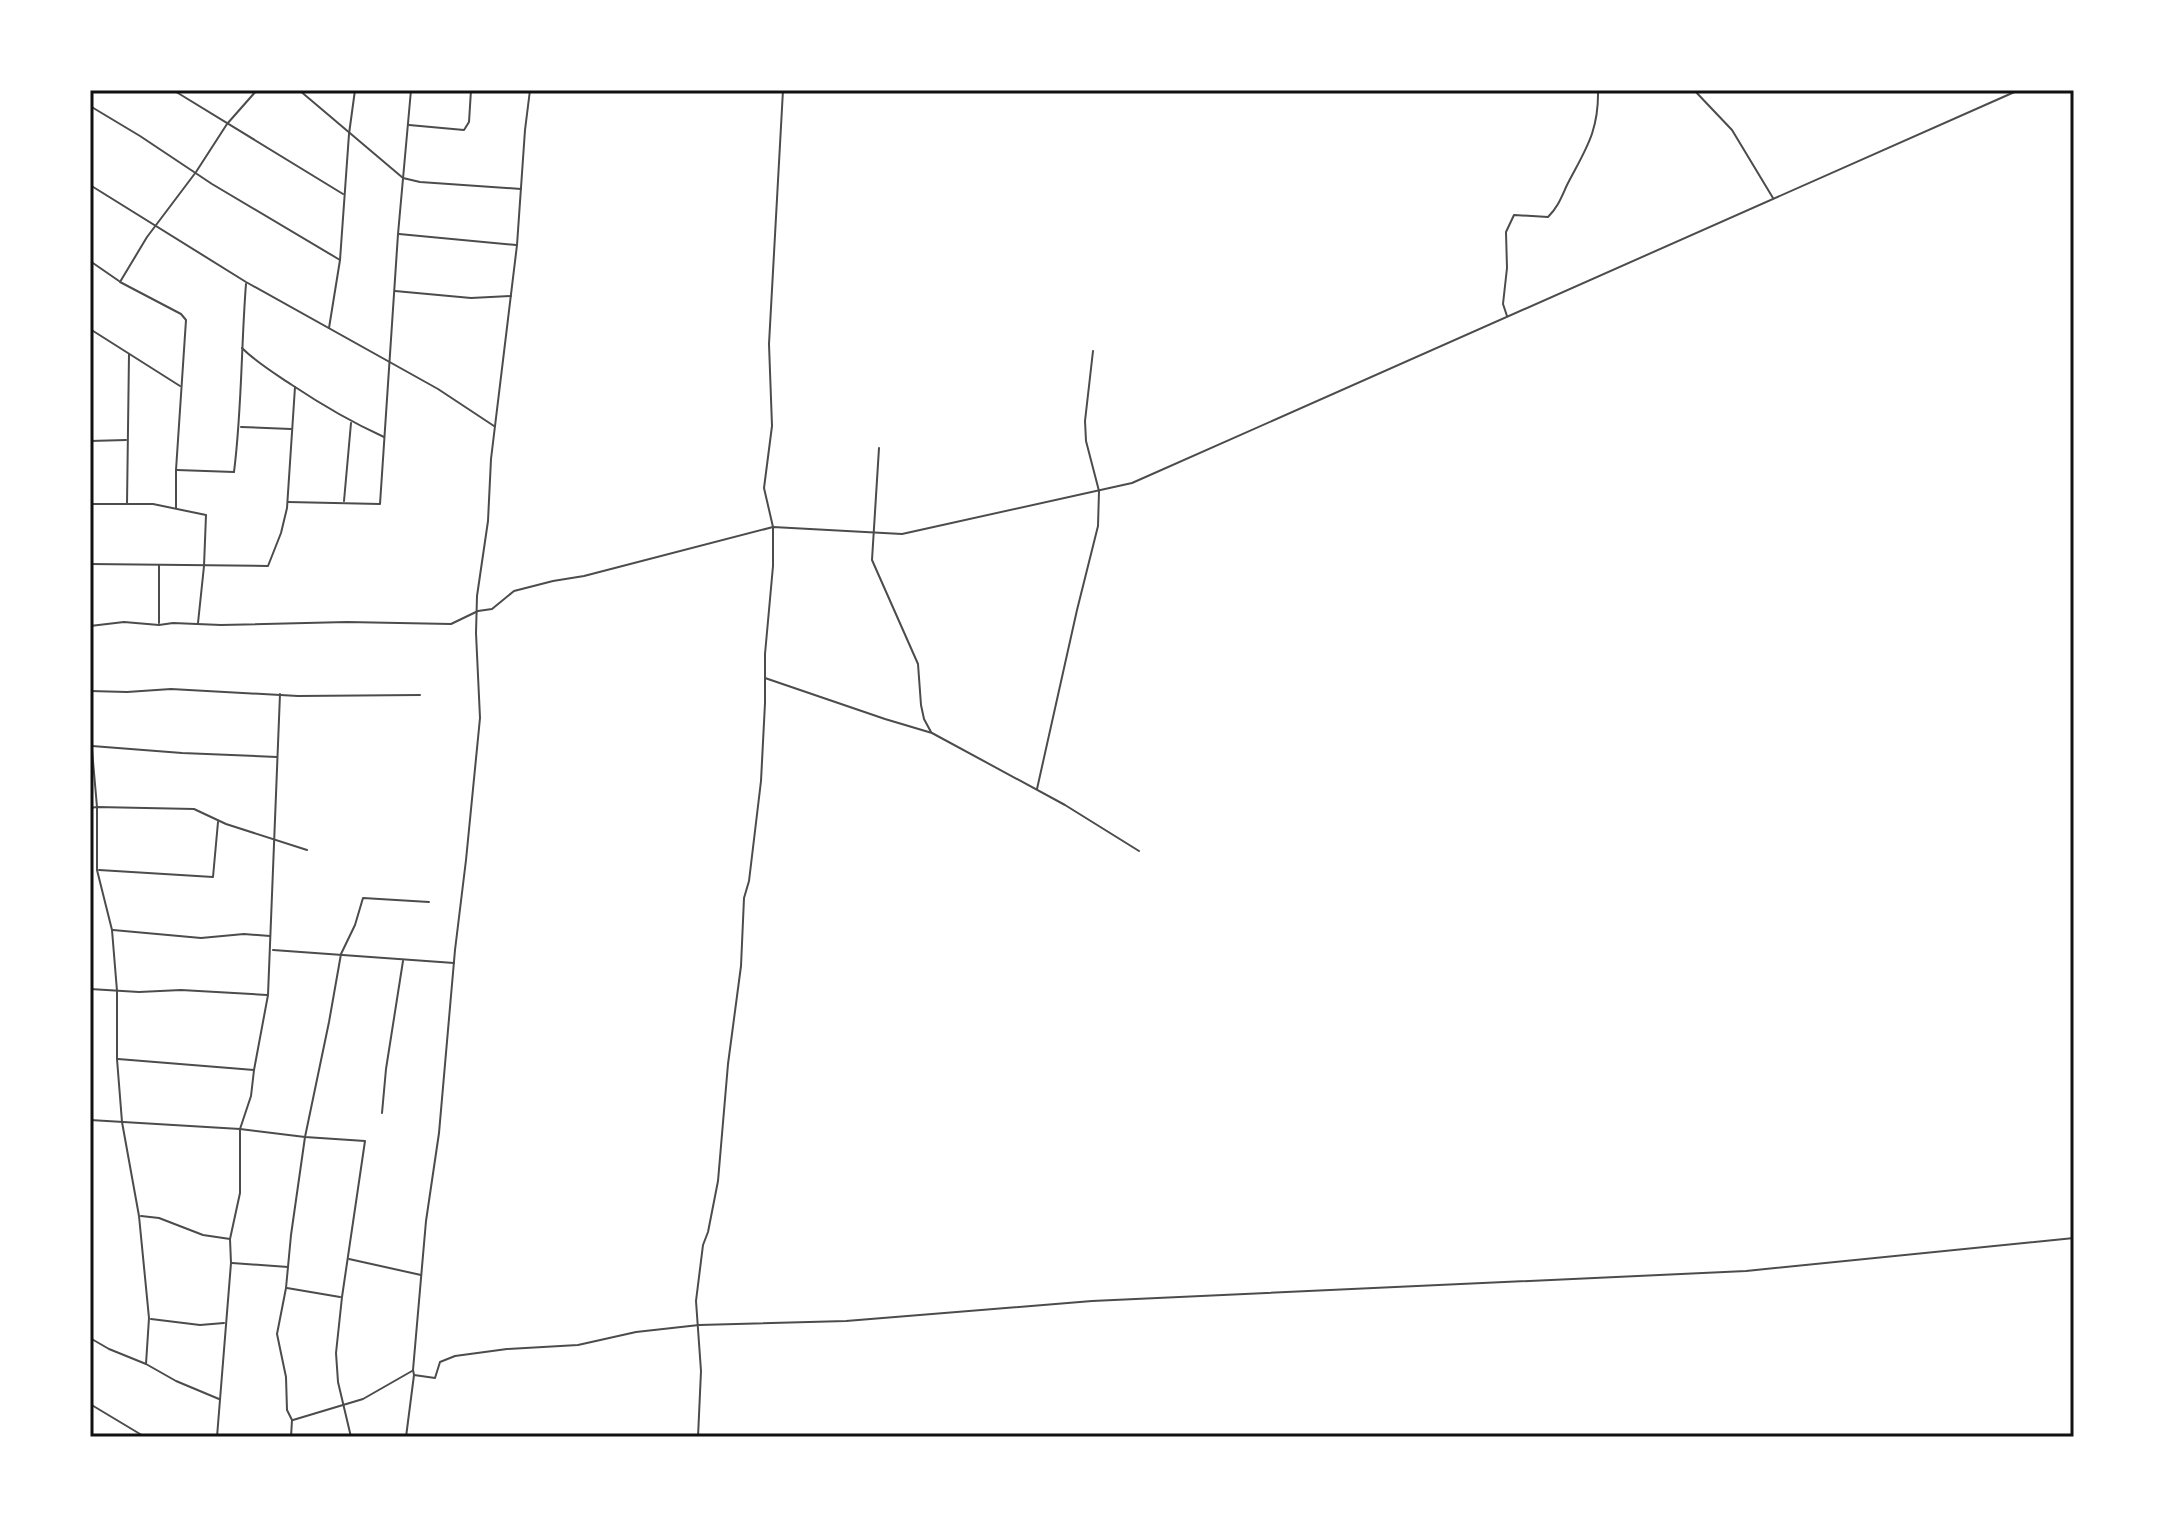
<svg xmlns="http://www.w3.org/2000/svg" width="2164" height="1527" viewBox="0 0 2164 1527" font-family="Roboto,sans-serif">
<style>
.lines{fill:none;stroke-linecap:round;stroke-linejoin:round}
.minor{stroke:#4c4c4c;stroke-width:2}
.neatline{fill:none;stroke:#111;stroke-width:3}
</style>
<rect width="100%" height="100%" fill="#fff"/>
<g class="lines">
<g class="minor">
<path d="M 173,90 L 343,194"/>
<path d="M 299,90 L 403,178 L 420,182 L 521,189"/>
<path d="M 1694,90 L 1732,130 L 1773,198"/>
<path d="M 90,106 L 140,136 L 212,184 L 340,260"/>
<path d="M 409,125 L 464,130 L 469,122 L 471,90"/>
<path d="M 90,185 L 246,282 L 438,389 L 494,426"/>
<path d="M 399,234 L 516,245"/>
<path d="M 90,261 L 119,281"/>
<path d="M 395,291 L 471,298 L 511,296"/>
<path d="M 1507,316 L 1503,304 L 1507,268 L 1506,232 L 1514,215 L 1548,217 C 1558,207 1561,198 1567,185 C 1585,150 1599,132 1598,90"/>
<path d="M 329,328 L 340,260 L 349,134 L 355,90"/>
<path d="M 90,329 L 180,386"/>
<path d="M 242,348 C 257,363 274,373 292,385 C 322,405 351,422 384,437"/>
<path d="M 241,427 L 291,429"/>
<path d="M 90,441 L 126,440"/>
<path d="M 879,448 L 872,560 L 918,664 L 921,705 L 924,719 L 931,732"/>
<path d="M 177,470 L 234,472 C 242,410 241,347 246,284"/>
<path d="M 344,501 L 351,423"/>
<path d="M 288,502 L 380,504 L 398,234 L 411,90"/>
<path d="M 90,504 L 153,504 L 206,515 L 204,566 L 198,623"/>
<path d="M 127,504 L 129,354"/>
<path d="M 176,508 L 176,470 L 186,320 L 181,314 L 120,282 L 147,237 L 196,172 L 227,124 L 257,90"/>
<path d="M 90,564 L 268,566 L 281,533 L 287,508 L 295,387"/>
<path d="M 159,623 L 159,565"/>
<path d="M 90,626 L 124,622 L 159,625 L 173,623 L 221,625 L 347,622 L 451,624 L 478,611 L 492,609 L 514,591 L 553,581 L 584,576 L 773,527 L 902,534 L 1132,483 L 2019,90"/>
<path d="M 765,678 L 885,719 L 932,733 L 1065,805 L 1139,851"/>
<path d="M 90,691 L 127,692 L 171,689 L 298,696 L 420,695"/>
<path d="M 90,727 L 97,807 L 97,870 L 112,930 L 117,991 L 117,1059 L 122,1122 L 139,1216 L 149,1318 L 146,1364"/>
<path d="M 92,746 L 182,753 L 277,757"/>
<path d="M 1037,789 L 1077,610 L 1098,526 L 1099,491 L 1086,441 L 1085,421 L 1093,351"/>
<path d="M 90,808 L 97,807 L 194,809 L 226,824 L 307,850"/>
<path d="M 99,870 L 213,877 L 218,822"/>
<path d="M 113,930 L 201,938 L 244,934 L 270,936"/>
<path d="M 273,950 L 454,963"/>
<path d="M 90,989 L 139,992 L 181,990 L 267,995"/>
<path d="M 118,1059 L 254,1070"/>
<path d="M 382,1113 L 386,1069 L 403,961"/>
<path d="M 90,1120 L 240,1129 L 305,1137 L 365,1141 L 342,1297 L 336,1353 L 338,1382 L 351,1437"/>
<path d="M 141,1216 L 159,1218 L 203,1235 L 230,1239"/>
<path d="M 349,1259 L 421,1275"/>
<path d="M 232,1263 L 288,1267"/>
<path d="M 287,1288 L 340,1297"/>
<path d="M 151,1319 L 200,1325 L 224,1323"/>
<path d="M 90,1338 L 109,1349 L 146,1364 L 176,1381 L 219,1399"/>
<path d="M 414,1375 L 435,1378 L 440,1362 L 455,1356 L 507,1349 L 578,1345 L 636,1332 L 699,1325 L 846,1321 L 1092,1301 L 1746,1271 L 2074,1238"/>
<path d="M 90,1404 L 145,1437"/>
<path d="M 293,1420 L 363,1399 L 412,1371"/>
<path d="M 217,1437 L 231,1263 L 230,1239 L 240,1193 L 240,1129 L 251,1096 L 254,1070 L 268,995 L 280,694"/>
<path d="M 291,1437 L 292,1420 L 287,1410 L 286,1377 L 277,1334 L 286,1288 L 291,1235 L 305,1137 L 329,1022 L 341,954 L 355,925 L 363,898 L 429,902"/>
<path d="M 406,1437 L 414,1375 L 413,1370 L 426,1221 L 439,1133 L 455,950 L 466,860 L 480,718 L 476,633 L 477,596 L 488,521 L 491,459 L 517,245 L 525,130 L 530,90"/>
<path d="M 698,1437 L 701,1371 L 696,1301 L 703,1245 L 708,1232 L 718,1181 L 728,1064 L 741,966 L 744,898 L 749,881 L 761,781 L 765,703 L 765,654 L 773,566 L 773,527 L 764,488 L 772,426 L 769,344 L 783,90"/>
</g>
</g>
<rect width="2164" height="1527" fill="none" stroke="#ffffff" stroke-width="184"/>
<rect x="92" y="92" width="1980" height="1343" class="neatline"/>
</svg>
